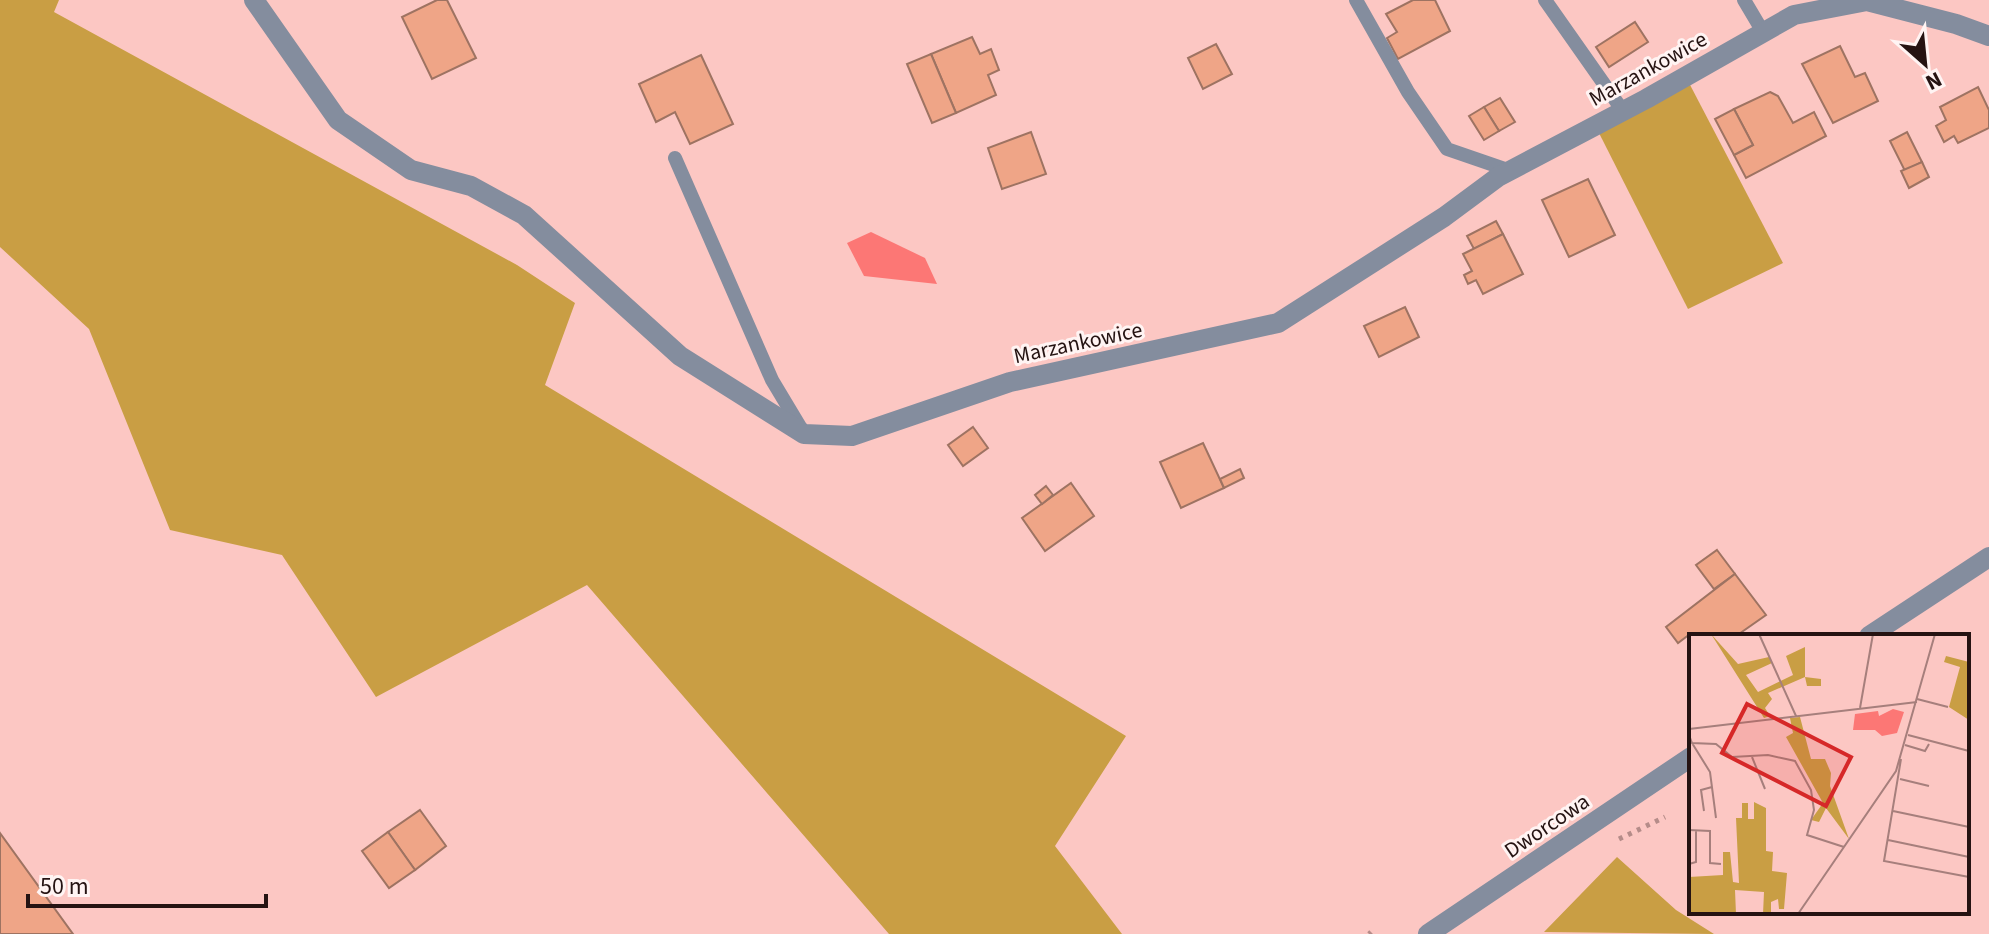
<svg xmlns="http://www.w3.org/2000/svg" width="1989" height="934" viewBox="0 0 1989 934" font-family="'Source Sans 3',sans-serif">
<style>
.green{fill:#c99e44}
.water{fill:#fc7775}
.building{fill:#efa587;stroke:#9e7362;stroke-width:2}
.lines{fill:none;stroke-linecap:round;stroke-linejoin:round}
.path{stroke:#b58c89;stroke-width:5;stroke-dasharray:4 6;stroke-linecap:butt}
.service{stroke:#848d9e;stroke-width:14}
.minor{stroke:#848d9e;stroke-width:20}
.tertiary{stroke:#848d9e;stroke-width:20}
.labels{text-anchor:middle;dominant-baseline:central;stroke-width:6;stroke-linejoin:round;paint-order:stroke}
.street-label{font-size:22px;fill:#251312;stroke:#fff4f3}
.inset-road{fill:none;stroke:#a67f7c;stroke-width:2}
.view{fill:#d62828;fill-opacity:0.15;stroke:#d62828;stroke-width:4}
.inset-edge{fill:none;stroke:#251312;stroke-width:4}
</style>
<rect width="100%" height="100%" fill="#fcc7c3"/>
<g class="green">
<path d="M 0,0 L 59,0 L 54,12 L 517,265 L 575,303 L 545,385 L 1126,736 L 1055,846 L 1122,934 L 889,934 L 587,585 L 376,697 L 282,555 L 170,530 L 89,329 L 0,247 Z"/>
<path d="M 1688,81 L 1783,263 L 1688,309 L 1599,133 Z"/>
<path d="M 1617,857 L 1676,910 L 1714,934 L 1544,932 Z"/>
</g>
<path class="water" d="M 871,232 L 925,258 L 937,284 L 864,276 L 847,243 Z"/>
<g class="building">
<path d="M 437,0 L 447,0 L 476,58 L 432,79 L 402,17 Z"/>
<path d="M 1413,0 L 1435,0 L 1450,31 L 1398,59 L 1387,38 L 1397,32 L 1386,14 Z"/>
<path d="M 1635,22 L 1648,42 L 1609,67 L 1596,47 Z"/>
<path d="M 972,37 L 980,54 L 991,49 L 999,70 L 988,75 L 996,95 L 956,113 L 931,54 Z"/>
<path d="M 1216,44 L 1232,74 L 1203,89 L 1188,58 Z"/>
<path d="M 1840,46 L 1855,77 L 1865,73 L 1878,101 L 1833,123 L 1802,64 Z"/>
<path d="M 931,54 L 956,113 L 932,123 L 907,64 Z"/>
<path d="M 701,55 L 733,124 L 690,144 L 675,112 L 656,122 L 639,84 Z"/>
<path d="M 1978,87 L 1989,110 L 1989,128 L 1958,143 L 1954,136 L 1944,142 L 1936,126 L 1946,120 L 1940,107 Z"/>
<path d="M 1770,92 L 1778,96 L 1793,123 L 1814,112 L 1826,136 L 1746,178 L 1734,155 L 1753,145 L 1734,109 Z"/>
<path d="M 1500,98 L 1515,122 L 1499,131 L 1484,107 Z"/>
<path d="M 1484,107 L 1499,131 L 1484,140 L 1469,116 Z"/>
<path d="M 1734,109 L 1753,145 L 1734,155 L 1715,119 Z"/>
<path d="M 1031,132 L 1046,174 L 1002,189 L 988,148 Z"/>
<path d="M 1907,132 L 1922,162 L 1905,171 L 1890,141 Z"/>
<path d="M 1922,162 L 1929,177 L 1909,188 L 1901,171 Z"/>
<path d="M 1588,179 L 1615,235 L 1569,257 L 1542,200 Z"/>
<path d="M 1496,221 L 1503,234 L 1474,249 L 1467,236 Z"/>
<path d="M 1503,234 L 1523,274 L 1483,294 L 1476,280 L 1468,284 L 1464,275 L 1472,271 L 1463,254 Z"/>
<path d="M 1405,307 L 1419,337 L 1379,357 L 1364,326 Z"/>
<path d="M 973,427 L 988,448 L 963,466 L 948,445 Z"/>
<path d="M 1203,443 L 1224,488 L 1181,508 L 1160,462 Z"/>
<path d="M 1240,469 L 1244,478 L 1224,488 L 1220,479 Z"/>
<path d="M 1071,483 L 1094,516 L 1045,551 L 1022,518 Z"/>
<path d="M 1046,486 L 1053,495 L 1042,504 L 1035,495 Z"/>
<path d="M 1717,550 L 1735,574 L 1714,589 L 1696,565 Z"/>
<path d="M 1735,574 L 1766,615 L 1736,636 L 1690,634 L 1678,643 L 1666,627 Z"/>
<path d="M 420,810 L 446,846 L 415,870 L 388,832 Z"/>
<path d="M 388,832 L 415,870 L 389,888 L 362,851 Z"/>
<path d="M 0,833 L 73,934 L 0,934 Z"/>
</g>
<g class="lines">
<g class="path">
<path d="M 1619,839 L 1665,817"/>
<path d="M 1369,934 L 1371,932"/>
</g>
<g class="service">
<path d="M 1356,0 L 1408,92 L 1447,149 L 1511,171"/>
<path d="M 1545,0 L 1623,111"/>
<path d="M 1744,0 L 1763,32"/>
<path d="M 675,158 L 772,380 L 802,430"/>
</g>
<path class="minor" d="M 254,0 L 338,120 L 411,170 L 471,186 L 524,215 L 680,356 L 804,434 L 852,436 L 1010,382 L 1278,323 L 1444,217 L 1498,177 L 1646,99 L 1794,15 L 1867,1 L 1956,24 L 1989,36"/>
<g class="tertiary">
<path d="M 1869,636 L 1989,557"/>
<path d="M 1428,934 L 1691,757"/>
</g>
</g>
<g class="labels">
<g class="street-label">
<text transform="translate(1648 69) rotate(-29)">Marzankowice</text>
<text transform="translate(1078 343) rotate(-12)">Marzankowice</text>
<text transform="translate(1547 826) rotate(-34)">Dworcowa</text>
</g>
</g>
<g transform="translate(1689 634)">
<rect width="280" height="280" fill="#fcc7c3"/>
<path d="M 22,0 L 49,30 L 80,23 L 83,29 L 57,41 L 69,58 L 104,41 L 97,22 L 116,13 L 116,43 L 132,45 L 132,52 L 118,52 L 116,43 L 79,59 L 83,65 L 76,74 L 81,82 L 75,84 ZM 257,22 L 280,28 L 280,86 L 260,73 L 271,33 L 255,28 ZM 111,83 L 122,125 L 136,125 L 142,139 L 141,152 L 160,205 L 137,174 L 130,188 L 122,186 L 134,169 L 97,103 L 104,99 L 101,84 ZM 65,168 L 77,174 L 77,217 L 84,218 L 83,237 L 98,239 L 95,275 L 90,275 L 89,265 L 82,268 L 82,280 L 74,280 L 75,258 L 46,256 L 47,280 L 0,280 L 0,243 L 34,241 L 34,218 L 41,218 L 44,248 L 50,249 L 47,184 L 53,184 L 53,169 L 59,169 L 59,185 L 65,185 Z" fill="#c99e44"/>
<path d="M 204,75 L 215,78 L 208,99 L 193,102 L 186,96 L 164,96 L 166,80 L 189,77 L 190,82 Z" fill="#fc7775"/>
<path class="inset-road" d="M 70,0 L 107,82M 228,65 L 259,73M 171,74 L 184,0M 0,95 L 228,68M 0,101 L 3,109 L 27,110 L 43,123 L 79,121 L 106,127 L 122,156 L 125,176 L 118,201 L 155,213M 219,101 L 280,117M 3,109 L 21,138 L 27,184M 216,111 L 236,117 L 240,110M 63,123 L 76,155M 212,125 L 195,227 L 280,243M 211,145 L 240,152M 15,177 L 12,156 L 23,153M 204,177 L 280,193M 0,196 L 21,197 L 21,229 L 32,230M 199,206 L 280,223M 0,230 L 7,228 L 7,197M 109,280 L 207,137 L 246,0"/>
<path class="view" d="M 58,70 L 162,123 L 137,172 L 33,119 Z"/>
<rect width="280" height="280" class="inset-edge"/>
</g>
<g transform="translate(1925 64) rotate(153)" stroke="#fff4f3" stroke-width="6" paint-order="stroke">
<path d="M0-6L14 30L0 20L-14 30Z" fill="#251312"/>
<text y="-12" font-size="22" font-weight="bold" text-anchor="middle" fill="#251312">N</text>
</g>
<path d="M28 894v12h238v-12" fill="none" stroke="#251312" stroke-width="4"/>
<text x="40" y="894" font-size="24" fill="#251312" stroke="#fff4f3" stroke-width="6" paint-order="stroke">50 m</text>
</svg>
